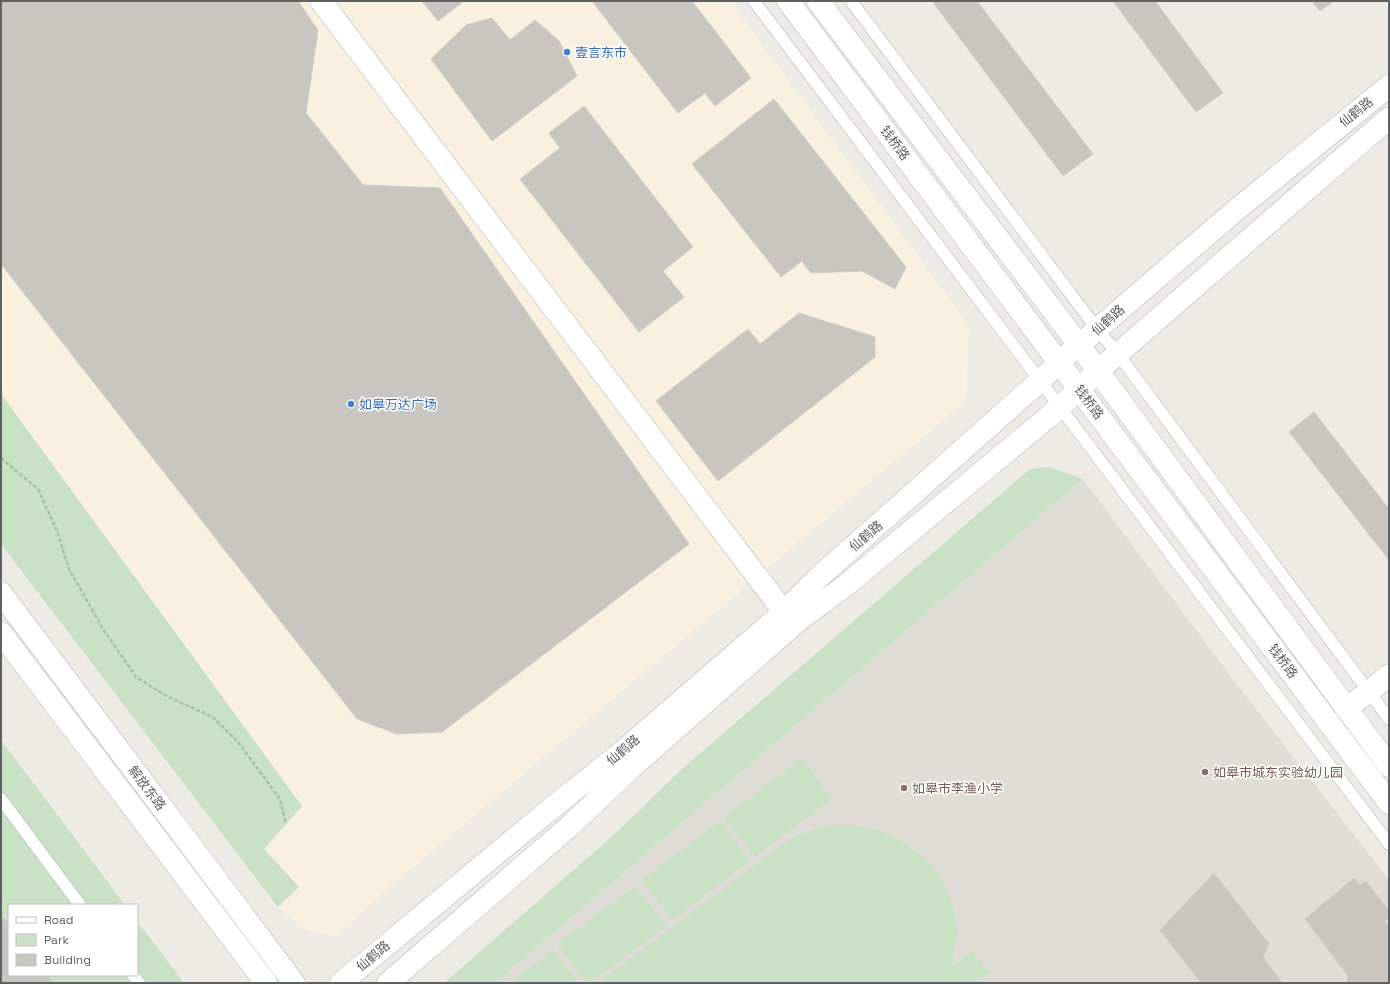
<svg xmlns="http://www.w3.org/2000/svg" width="1390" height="984" viewBox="0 0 1390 984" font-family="'Space Grotesk','Noto Sans SC',sans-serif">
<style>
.commercial{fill:#faf0df}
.education{fill:#e0dcd7}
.green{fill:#c9e2c5}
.building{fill:#c9c6c2;stroke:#d2ccc5}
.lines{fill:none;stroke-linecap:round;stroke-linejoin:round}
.lane-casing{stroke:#b1b3b6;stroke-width:13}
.street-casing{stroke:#b1b3b6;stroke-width:23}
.secondary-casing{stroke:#b2b5b8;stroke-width:23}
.path{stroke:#a1c4a6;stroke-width:2.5;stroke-dasharray:4 2;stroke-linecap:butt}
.lane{stroke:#fff;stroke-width:12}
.street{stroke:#fff;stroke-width:22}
.secondary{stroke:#fff;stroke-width:22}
.shop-dot{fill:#3f7fe0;stroke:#fff;stroke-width:1.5}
.education-dot{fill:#8d6e63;stroke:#fff;stroke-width:1.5}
.labels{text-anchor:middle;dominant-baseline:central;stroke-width:3;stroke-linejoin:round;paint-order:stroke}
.shop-label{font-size:13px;fill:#366cbe;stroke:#fff;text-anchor:start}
.street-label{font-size:13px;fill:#5d6164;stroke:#fff}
.education-label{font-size:13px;fill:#785e54;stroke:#fff;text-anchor:start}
</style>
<rect width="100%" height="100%" fill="#eeebe6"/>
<path class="commercial" d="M 1,1 L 730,1 L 969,325 L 966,401 L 392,885 L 335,937 L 306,930 L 278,907 L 299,887 L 264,849 L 302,806 L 1,394 Z"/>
<path class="education" d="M 1083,479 L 1232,678 L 1389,880 L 1389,983 L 495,983 Z"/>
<g class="green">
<path d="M 1,394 L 302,806 L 264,849 L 299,887 L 278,907 L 1,544 Z"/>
<path d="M 1049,467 L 1083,479 L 495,983 L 444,983 L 617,832 L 683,768 L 1030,469 Z"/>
<path d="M 1,740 L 125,905 L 9,905 L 9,975 L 137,975 L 137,921 L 184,983 L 1,983 Z"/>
<path d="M 802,758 L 832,799 L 755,857 L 724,817 Z"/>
<path d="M 720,821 L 750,861 L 672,920 L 642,880 Z"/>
<path d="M 849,825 L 872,828 L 894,837 L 926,858 L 945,883 L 954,910 L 957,935 L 951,967 L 973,951 L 989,972 L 974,983 L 598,983 L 794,836 L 825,826 Z"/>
<path d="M 635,886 L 666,926 L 590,983 L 587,983 L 557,944 Z"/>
<path d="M 553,950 L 578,983 L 510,983 Z"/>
</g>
<g class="building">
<path d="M 1,1 L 298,1 L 318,30 L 306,113 L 363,185 L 440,188 L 689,544 L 442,732 L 397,734 L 357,719 L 1,264 Z"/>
<path d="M 422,1 L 464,1 L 438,21 Z"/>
<path d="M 592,1 L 692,1 L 751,78 L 715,106 L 705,93 L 678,113 Z"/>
<path d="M 932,1 L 977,1 L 1093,154 L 1063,176 Z"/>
<path d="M 1113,1 L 1155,1 L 1223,93 L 1196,112 Z"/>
<path d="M 1312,1 L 1334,1 L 1320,11 Z"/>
<path d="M 492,18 L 510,40 L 535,20 L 559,41 L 577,76 L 492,141 L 431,59 L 466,25 Z"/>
<path d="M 774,99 L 906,267 L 895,289 L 862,271 L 811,273 L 802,261 L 781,277 L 692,164 Z"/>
<path d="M 584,106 L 693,247 L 663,271 L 684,297 L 639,332 L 520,179 L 560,148 L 549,133 Z"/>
<path d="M 799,313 L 875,337 L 875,357 L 718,481 L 656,401 L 748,329 L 760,344 Z"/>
<path d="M 1314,412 L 1389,509 L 1389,560 L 1289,432 Z"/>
<path d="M 1214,873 L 1269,944 L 1263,957 L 1282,983 L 1201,983 L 1160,930 Z"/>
<path d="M 1354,878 L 1360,885 L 1366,881 L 1389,911 L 1389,918 L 1385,921 L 1389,927 L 1389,983 L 1347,983 L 1348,976 L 1305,919 Z"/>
<path d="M 1,915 L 9,925 L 9,975 L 47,975 L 53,983 L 1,983 Z"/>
</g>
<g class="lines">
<g class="lane-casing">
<g id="lane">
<path d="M 754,1 L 1389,844"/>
<path d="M 851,1 L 1097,329 L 1118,354 L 1389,719"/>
<path d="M 1,799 L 80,905"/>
<path d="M 133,975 L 139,983"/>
</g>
</g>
<g class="street-casing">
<g id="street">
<path d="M 321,1 L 784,612"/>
<path d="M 1346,708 L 1369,692 L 1389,675"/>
</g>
</g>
<g class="secondary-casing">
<g id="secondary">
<path d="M 788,1 L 1389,803"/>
<path d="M 818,1 L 1079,345 L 1389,766"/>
<path d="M 1,593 L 294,983"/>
<path d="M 1,633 L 266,983"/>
<path d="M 341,983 L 554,806 L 616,757 L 784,612 L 819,577 L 1040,381 L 1059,362 L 1236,210 L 1389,86"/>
<path d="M 388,983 L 571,825 L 632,767 L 799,620 L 845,586 L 1059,408 L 1098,371 L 1389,118"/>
</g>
</g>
<path class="path" d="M 1,458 L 38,489 L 57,531 L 69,569 L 103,629 L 136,677 L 168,697 L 213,717 L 238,742 L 280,799 L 286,824"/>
<use href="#lane" class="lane"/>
<use href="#street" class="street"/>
<use href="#secondary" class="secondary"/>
</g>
<g class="shop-dot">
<circle cx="567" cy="52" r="4"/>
<circle cx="351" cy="404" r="4"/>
</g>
<g class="education-dot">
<circle cx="1205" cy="772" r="4"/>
<circle cx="904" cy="788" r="4"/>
</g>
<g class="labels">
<g class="shop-label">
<text x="575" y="52">壹言东市</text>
<text x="359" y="404">如皋万达广场</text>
</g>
<g class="street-label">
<text transform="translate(1356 112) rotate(-39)">仙鹤路</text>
<text transform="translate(895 143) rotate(53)">钱桥路</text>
<text transform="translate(1108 320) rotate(-41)">仙鹤路</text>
<text transform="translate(1089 402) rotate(53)">钱桥路</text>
<text transform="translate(866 536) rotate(-41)">仙鹤路</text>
<text transform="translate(1283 661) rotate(53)">钱桥路</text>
<text transform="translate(623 750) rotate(-40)">仙鹤路</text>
<text transform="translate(147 788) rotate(53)">解放东路</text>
<text transform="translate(373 956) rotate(-40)">仙鹤路</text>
</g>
<g class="education-label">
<text x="1213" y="772">如皋市城东实验幼儿园</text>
<text x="912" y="788">如皋市李渔小学</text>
</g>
</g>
<rect width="1390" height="984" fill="none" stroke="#5d6164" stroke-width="4"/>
<rect x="8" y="904" width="130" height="72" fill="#ffffff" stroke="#bec0c1"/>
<rect x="16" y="917" width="20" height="6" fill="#ffffff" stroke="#bec0c1"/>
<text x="44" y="924" font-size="12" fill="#5d6164">Road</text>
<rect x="16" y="934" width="20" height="12" fill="#c9e2c5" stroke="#bec0c1"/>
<text x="44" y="944" font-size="12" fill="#5d6164">Park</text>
<rect x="16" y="954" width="20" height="12" fill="#c9c6c2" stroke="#bec0c1"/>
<text x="44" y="964" font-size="12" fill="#5d6164">Building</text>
</svg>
